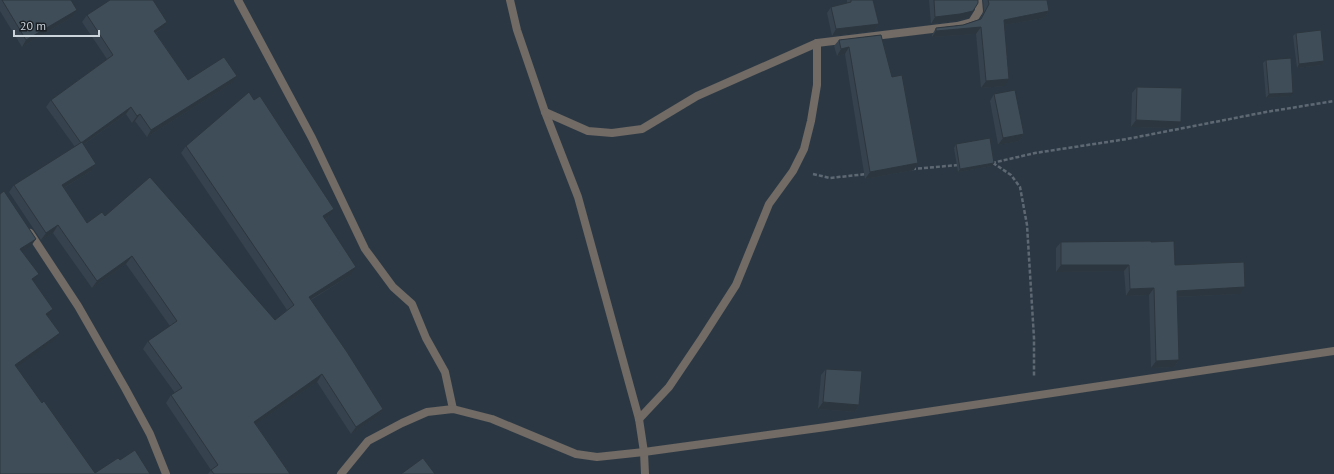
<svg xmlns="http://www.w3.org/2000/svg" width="1334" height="474" viewBox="0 0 1334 474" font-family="'PT Sans',sans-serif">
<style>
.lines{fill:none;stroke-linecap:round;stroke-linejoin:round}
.path{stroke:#5d6873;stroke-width:2.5;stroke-dasharray:4 2;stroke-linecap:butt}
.minor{stroke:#716a65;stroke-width:8}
.wall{fill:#36424d}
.shaded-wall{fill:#2c363e}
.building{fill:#3f4d59;stroke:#2c363e}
</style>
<rect width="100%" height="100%" fill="#2b3844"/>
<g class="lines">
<g class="path">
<path d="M 992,163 L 1035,153 L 1127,139 L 1266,112 L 1334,101"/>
<path d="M 993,163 L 1011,175 L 1020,187 L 1027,225 L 1034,338 L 1034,377"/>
<path d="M 912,169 L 959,165"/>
<path d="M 813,174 L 830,178 L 867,174"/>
</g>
<g class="minor">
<path d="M 238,0 L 312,138 L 365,249 L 393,287 L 412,304 L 426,338 L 445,372 L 453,409"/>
<path d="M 510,0 L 517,30 L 545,112 L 578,197 L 639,419 L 644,452 L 645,474"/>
<path d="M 545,112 L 588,131 L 612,133 L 642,129 L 697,96 L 817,43 L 957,26 L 972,22 L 979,11 L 978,0"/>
<path d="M 30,233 L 78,306 L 125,388 L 150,434 L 166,474"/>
<path d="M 639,419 L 669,387 L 702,338 L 736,285 L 769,204 L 793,171 L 804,149 L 811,121 L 817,85 L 817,43"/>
<path d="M 341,474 L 368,441 L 402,423 L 427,412 L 453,409 L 492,419 L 576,454 L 597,457 L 644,452 L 826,427 L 1334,351"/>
</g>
</g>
<g class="wall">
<path d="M 0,0 L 71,0 L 72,17 L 22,47 L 0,11 Z"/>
<path d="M 847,0 L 873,0 L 879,24 L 874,31 L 832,36 L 827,13 L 831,7 L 847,3 Z"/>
<path d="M 929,0 L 978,0 L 969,17 L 956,21 L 931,24 Z"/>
<path d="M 983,0 L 1047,0 L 1049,11 L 1044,18 L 1004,25 L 1005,86 L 981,88 L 976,34 L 932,37 L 932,35 L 936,28 L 963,25 L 980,19 L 984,11 Z"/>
<path d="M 87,15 L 163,28 L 156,33 L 188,80 L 232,83 L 147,137 L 135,121 L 132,123 L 126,114 L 83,145 L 91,171 L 64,188 L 87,223 L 105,216 L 275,320 L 287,310 L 181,153 L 186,146 L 329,216 L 325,219 L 351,275 L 311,300 L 383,409 L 378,416 L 351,434 L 317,382 L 256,424 L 290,474 L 208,474 L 211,470 L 166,403 L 171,395 L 175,393 L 143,349 L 148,341 L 170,326 L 126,264 L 92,288 L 53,233 L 41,240 L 9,192 L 14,185 L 75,147 L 46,107 L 51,100 L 107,59 L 82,22 Z"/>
<path d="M 1296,33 L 1324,61 L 1322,65 L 1297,68 L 1293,36 Z"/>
<path d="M 881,35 L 914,170 L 865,179 L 845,54 L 837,56 L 834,46 L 839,40 Z"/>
<path d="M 1266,60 L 1291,96 L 1266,98 L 1263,63 Z"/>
<path d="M 1137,87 L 1176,128 L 1131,127 L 1132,93 Z"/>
<path d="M 994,94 L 1024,134 L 1019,141 L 998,145 L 990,101 Z"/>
<path d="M 956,144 L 992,166 L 958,172 L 954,148 Z"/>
<path d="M 1061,242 L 1151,242 L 1175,265 L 1240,294 L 1177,297 L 1179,360 L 1174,367 L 1151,368 L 1149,295 L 1126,296 L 1124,271 L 1056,272 L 1056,248 Z"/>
<path d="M 826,369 L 859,405 L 855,412 L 818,409 L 821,375 Z"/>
</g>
<g class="shaded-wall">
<path d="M 77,10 L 72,17 L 22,47 L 26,40 Z"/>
<path d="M 973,11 L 969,17 L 956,21 L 931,24 L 935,17 Z"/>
<path d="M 1049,11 L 1044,18 L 999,26 L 1004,20 Z"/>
<path d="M 167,22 L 163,28 L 149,37 L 154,31 Z"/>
<path d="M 879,24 L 874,31 L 832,36 L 836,29 Z"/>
<path d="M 981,27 L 976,34 L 932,37 L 936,31 Z"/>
<path d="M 849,47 L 845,54 L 837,56 L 841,49 Z"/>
<path d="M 1324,61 L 1322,65 L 1297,68 L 1299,64 Z"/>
<path d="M 237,76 L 232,83 L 147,137 L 151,130 Z"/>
<path d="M 1009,79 L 1005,86 L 981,88 L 986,81 Z"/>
<path d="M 1293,93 L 1291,96 L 1266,98 L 1269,94 Z"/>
<path d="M 131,107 L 126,114 L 77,149 L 81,143 Z"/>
<path d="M 140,114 L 135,121 L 132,123 L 137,116 Z"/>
<path d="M 1136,120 L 1181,122 L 1176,128 L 1131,127 Z"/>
<path d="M 1024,134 L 1019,141 L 998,145 L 1003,138 Z"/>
<path d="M 918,163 L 914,170 L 865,179 L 870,172 Z"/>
<path d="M 994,163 L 992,166 L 958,172 L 960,169 Z"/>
<path d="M 96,164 L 91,171 L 57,192 L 62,185 Z"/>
<path d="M 334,209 L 329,216 L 318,223 L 323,216 Z"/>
<path d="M 58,225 L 53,233 L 41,240 L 46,233 Z"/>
<path d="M 36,239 L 31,246 L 15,256 L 20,249 Z"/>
<path d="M 132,256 L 126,264 L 92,288 L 97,281 Z"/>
<path d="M 1061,265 L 1129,265 L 1124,271 L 1056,272 Z"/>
<path d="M 356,267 L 351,275 L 303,304 L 309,297 Z"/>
<path d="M 39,274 L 34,281 L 27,286 L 32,279 Z"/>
<path d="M 1245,287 L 1240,294 L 1172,297 L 1177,291 Z"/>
<path d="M 1154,288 L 1149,295 L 1126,296 L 1130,289 Z"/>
<path d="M 53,309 L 48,316 L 41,321 L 46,314 Z"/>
<path d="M 60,333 L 55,340 L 10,372 L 15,365 Z"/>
<path d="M 1179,360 L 1174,367 L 1151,368 L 1156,361 Z"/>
<path d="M 322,374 L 317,382 L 249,429 L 254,422 Z"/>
<path d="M 823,402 L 859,405 L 855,412 L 818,409 Z"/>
<path d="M 383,409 L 378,416 L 351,434 L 356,427 Z"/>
</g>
<g class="building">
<path d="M 2,0 L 71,0 L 77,10 L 26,40 Z"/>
<path d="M 110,0 L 153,0 L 167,22 L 154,31 L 188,80 L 224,57 L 237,76 L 151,130 L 140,114 L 137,116 L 131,107 L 81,143 L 51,100 L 113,55 L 87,15 Z"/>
<path d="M 851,0 L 873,0 L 879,24 L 836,29 L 831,7 L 851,2 Z"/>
<path d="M 934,0 L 978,0 L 978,3 L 973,11 L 960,14 L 935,17 Z"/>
<path d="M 988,0 L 1047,0 L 1049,11 L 1004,20 L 1009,79 L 986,81 L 981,27 L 936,31 L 936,28 L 963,25 L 981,19 L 989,4 Z"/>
<path d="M 1321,30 L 1324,61 L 1299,64 L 1296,33 Z"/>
<path d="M 881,35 L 892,77 L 902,75 L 918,163 L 870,172 L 849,47 L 841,49 L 839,40 Z"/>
<path d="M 1291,58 L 1293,93 L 1269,94 L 1266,60 Z"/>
<path d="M 1137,87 L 1182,88 L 1181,122 L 1136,120 Z"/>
<path d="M 1015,90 L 1024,134 L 1003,138 L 994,94 Z"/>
<path d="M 249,92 L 254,100 L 260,96 L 334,209 L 323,216 L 356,267 L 309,297 L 347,352 L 383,409 L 356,427 L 322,374 L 254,422 L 290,474 L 214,474 L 211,470 L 218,465 L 171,395 L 182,388 L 148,341 L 177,321 L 132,256 L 97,281 L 58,225 L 46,233 L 14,185 L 82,142 L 96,164 L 62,185 L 87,223 L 102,212 L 105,216 L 150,177 L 275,320 L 294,305 L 186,146 Z"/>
<path d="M 990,138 L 994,163 L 960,169 L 956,144 Z"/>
<path d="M 4,191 L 36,239 L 20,249 L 39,274 L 32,279 L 53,309 L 46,314 L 60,333 L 15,365 L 42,403 L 44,401 L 95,473 L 118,458 L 120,460 L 135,450 L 150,474 L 0,474 L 0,194 Z"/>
<path d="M 1151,241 L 1151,242 L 1174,241 L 1175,265 L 1244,262 L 1245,287 L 1177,291 L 1179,360 L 1156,361 L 1154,288 L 1130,289 L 1129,265 L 1061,265 L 1061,242 Z"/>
<path d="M 826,369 L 862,371 L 859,405 L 823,402 Z"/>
<path d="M 423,458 L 435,474 L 401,474 Z"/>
</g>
<path d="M14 30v6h85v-6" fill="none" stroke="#cbd3db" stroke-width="2"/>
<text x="20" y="30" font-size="12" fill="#cbd3db" stroke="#191f24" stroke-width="3" paint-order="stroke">20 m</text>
</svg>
